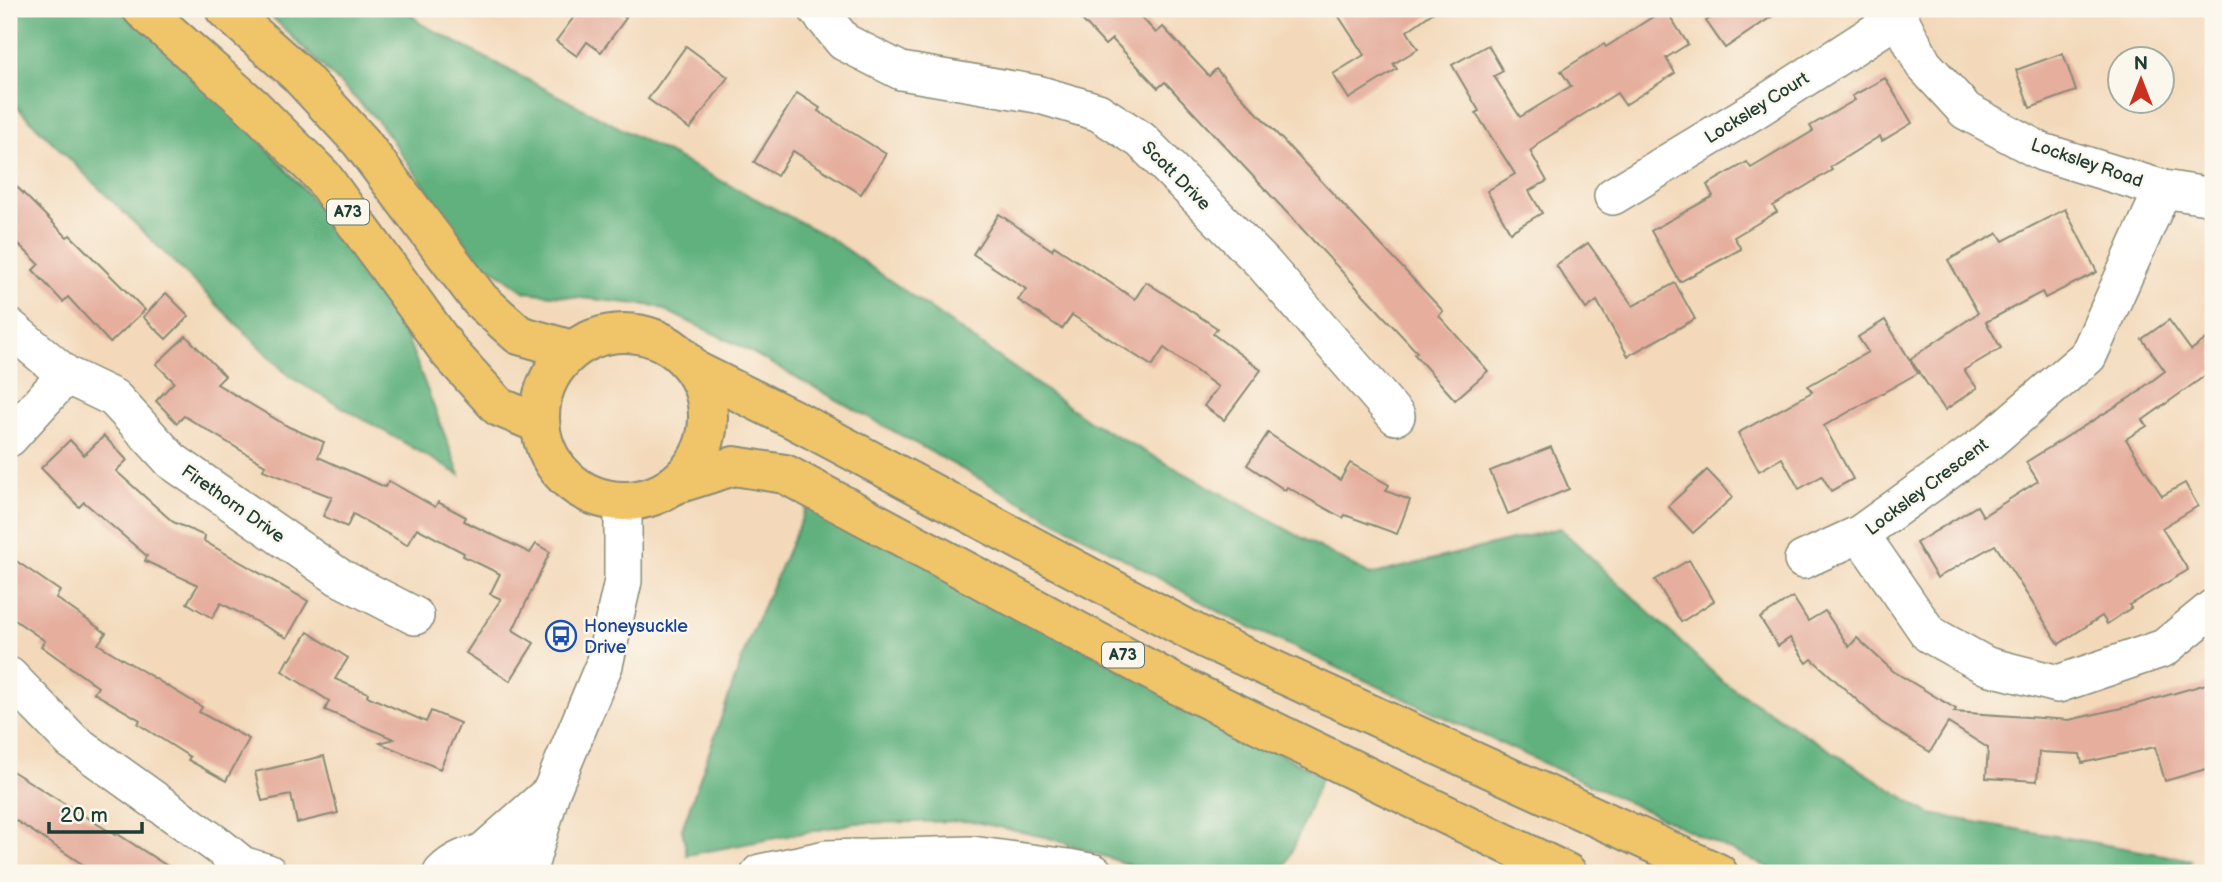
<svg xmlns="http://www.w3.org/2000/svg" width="2222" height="882" viewBox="0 0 2222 882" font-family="'Balsamiq Sans',sans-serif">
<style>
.forest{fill:#60b17e;stroke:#407759;stroke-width:2}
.building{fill:#e5ae9d}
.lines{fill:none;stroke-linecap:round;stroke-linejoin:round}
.minor-casing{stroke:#898b77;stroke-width:40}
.primary-casing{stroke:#898b77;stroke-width:42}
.minor{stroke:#fff;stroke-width:37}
.primary{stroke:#f0c469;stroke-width:38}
.labels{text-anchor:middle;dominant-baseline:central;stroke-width:5;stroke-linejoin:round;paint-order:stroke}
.shield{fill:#fbf7ec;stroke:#61756b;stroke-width:2}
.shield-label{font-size:16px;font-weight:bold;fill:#1f3d34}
.street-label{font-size:18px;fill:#1f3d34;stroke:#fbf7ec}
.transit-label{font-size:18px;fill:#164399;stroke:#fbf7ec;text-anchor:start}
</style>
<rect width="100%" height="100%" fill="#fbf7ec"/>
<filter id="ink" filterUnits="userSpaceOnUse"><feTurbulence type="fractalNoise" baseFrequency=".0143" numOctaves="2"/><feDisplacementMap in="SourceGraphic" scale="14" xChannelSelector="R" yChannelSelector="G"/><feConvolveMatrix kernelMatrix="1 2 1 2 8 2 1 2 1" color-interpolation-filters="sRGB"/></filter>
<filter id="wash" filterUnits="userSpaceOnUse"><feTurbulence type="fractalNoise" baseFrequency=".00686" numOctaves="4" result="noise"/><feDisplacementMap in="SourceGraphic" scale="28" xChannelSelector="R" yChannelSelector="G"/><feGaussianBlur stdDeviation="1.57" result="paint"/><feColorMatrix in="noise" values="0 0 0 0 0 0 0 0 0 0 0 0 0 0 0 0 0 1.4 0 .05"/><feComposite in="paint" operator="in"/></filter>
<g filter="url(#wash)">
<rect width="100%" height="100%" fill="#f3d9ba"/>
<g class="forest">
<path d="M 9,9 L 127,9 L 225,100 L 306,192 L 395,306 L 460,475 L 290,377 L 9,99 Z"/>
<path d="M 264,9 L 405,9 L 421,24 L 827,236 L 1089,421 L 1370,575 L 1560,528 L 1723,682 L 1930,814 L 2192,860 L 2182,873 L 1780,873 L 1231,618 L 738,345 L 656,306 L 525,292 L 475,256 L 377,120 Z"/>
<path d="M 809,502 L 1322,776 L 1283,873 L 1154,873 L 1049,838 L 971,821 L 855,823 L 687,855 L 682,829 L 749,639 Z"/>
</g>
<g id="blocks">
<g class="building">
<path d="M 580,9 L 612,9 L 626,18 L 601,52 L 587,42 L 577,56 L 556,41 Z"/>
<path d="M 1072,9 L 1134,9 L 1156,33 L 1163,27 L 1209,76 L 1216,69 L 1443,311 L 1439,316 L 1488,371 L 1455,400 L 1414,354 L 1417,352 L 1165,82 L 1158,88 L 1112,39 L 1105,45 Z"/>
<path d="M 1334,9 L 1438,9 L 1407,31 L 1418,49 L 1393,64 L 1397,69 L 1349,99 L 1333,74 L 1364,55 Z"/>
<path d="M 1665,9 L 1688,44 L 1666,58 L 1675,73 L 1625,105 L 1617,93 L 1537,144 L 1538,145 L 1530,151 L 1547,181 L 1529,191 L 1542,213 L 1510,232 L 1487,191 L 1515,174 L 1476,113 L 1479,111 L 1452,65 L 1488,45 L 1503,71 L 1494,76 L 1520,117 L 1571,86 L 1561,71 L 1604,44 L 1606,47 Z"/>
<path d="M 1723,9 L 1783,9 L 1725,48 L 1706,21 Z"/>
<path d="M 686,46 L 728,77 L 690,129 L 648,99 Z"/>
<path d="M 2063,53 L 2076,91 L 2030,108 L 2016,70 Z"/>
<path d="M 1885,78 L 1912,123 L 1882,141 L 1880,136 L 1830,167 L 1832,170 L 1773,206 L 1777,212 L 1734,237 L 1741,249 L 1680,282 L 1651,231 L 1713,196 L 1707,185 L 1747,162 L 1751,168 L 1813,131 L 1810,126 L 1855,100 L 1852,96 Z"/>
<path d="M 797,93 L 820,108 L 818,111 L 886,154 L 861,194 L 793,151 L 777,176 L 754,162 Z"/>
<path d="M 9,179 L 67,237 L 70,235 L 145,310 L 110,343 L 68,297 L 63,302 L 33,270 L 39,264 L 9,235 Z"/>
<path d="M 2065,209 L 2097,272 L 2045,298 L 2042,292 L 1986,322 L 2001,348 L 1964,370 L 1977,388 L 1945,410 L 1910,359 L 1978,313 L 1948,260 L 1998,233 L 2003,241 Z"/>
<path d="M 999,214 L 1052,250 L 1054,246 L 1135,299 L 1146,282 L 1217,328 L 1213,334 L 1261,370 L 1224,420 L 1204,406 L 1218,387 L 1164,348 L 1152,366 L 1072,315 L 1062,329 L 1018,300 L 1026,289 L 973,254 Z"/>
<path d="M 1588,243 L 1633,306 L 1675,283 L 1695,319 L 1628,356 L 1597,301 L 1586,309 L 1556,265 Z"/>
<path d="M 166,293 L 189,316 L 166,339 L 143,317 Z"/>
<path d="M 1885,320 L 1918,373 L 1824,426 L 1853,479 L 1831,491 L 1822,476 L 1799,489 L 1782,458 L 1759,471 L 1738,433 L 1812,392 L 1808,386 L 1868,352 L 1858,337 Z"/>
<path d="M 2169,320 L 2191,350 L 2213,334 L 2213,370 L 2143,420 L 2147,426 L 2126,439 L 2162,496 L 2185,483 L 2198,506 L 2162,528 L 2188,570 L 2129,605 L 2131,608 L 2107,624 L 2102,616 L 2059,644 L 1995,545 L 1937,578 L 1916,543 L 1977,506 L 1983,516 L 2038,481 L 2026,462 L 2142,390 L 2141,389 L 2165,371 L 2142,339 Z"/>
<path d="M 186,336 L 225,376 L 217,384 L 289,427 L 324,442 L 318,457 L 385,487 L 389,481 L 435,507 L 438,502 L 466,517 L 464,521 L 530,553 L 536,544 L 550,552 L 513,630 L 534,643 L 510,681 L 466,653 L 501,599 L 490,594 L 500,574 L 463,556 L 464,553 L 417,528 L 407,545 L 353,514 L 347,527 L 323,516 L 332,497 L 263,470 L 265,465 L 184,416 L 177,423 L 156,401 L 174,382 L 156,364 Z"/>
<path d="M 1268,433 L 1340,480 L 1350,463 L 1389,485 L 1386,491 L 1410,500 L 1397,534 L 1345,515 L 1343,518 L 1287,487 L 1285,490 L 1247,465 Z"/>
<path d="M 104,436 L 127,460 L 116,471 L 173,522 L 205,536 L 204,541 L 308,601 L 287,638 L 221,603 L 212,618 L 187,603 L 198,585 L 145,561 L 147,556 L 84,502 L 79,507 L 41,468 L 70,440 L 84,455 Z"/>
<path d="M 1551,447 L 1569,489 L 1508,514 L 1490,471 Z"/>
<path d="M 1707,470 L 1733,497 L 1693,533 L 1668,506 Z"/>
<path d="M 9,556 L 60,591 L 56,598 L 106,633 L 98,644 L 202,707 L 199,712 L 249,739 L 226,781 L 188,760 L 190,757 L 138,724 L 140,720 L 94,693 L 98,687 L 41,646 L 45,641 L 9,616 Z"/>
<path d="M 1689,560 L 1714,601 L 1681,622 L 1655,580 Z"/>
<path d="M 1793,597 L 1808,621 L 1825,611 L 1849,647 L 1857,638 L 1893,671 L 1956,709 L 1954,712 L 2069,720 L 2130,706 L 2213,682 L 2213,767 L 2165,781 L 2155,747 L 2082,763 L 2080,754 L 2039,752 L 2037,781 L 1986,778 L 1988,748 L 1948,723 L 1930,752 L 1881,722 L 1812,659 L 1807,663 L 1790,638 L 1778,646 L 1760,618 Z"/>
<path d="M 308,632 L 348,658 L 335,679 L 368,693 L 367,696 L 426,722 L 431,711 L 460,723 L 440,769 L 380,743 L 394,739 L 325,710 L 329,701 L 282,671 L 288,659 L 290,660 Z"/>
<path d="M 324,756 L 338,813 L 297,823 L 291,795 L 262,801 L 255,772 Z"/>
<path d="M 9,769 L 115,835 L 116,833 L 178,873 L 96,873 L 9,816 Z"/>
</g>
</g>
</g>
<g filter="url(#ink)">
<use href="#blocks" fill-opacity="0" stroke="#898b77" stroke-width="2"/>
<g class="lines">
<g class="minor-casing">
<g id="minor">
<path d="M 817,9 L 844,42 L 901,71 L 1037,94 L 1098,112 L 1141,140 L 1263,263 L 1396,416"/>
<path d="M 1897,9 L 1899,17 L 1923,64 L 1966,111 L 2042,152 L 2163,189 L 2213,197"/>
<path d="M 2163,189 L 2088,356 L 1988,442 L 1860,534 L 1929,634 L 1987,666 L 2058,684 L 2164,648 L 2213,608"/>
<path d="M 1613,196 L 1755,110 L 1899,17"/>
<path d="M 9,327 L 66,375 L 114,398 L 172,461 L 339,577 L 415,616"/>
<path d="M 9,438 L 66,375"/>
<path d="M 1803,560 L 1860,534"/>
<path d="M 9,676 L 72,741 L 220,847 L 242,865 L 268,873"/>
<path d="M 482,853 L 551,792"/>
<path d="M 528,870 L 551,792 L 604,665 L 623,581 L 623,502"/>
<path d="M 442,873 C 466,848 507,846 530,873"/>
<path d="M 760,873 L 826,859 L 972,855 L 1068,868 L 1094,873"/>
</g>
</g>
<g class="primary-casing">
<g id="primary">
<path d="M 142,9 L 253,107 L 322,176 L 450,353 L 499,407 L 540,424"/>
<path d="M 225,9 L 298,74 L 361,142 L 480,300 L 519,335 L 572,350"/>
<circle cx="624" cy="417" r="84"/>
<path d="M 696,371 L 793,419 L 1206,639 L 1718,873"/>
<path d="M 677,484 L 734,466 L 785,474 L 1178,685 L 1567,873"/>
</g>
</g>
<use href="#minor" class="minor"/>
<use href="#primary" class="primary"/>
</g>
</g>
<defs>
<g id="bus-ring" transform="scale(1.575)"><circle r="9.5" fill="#fbf7ec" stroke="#1a4fb4" stroke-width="1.5"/><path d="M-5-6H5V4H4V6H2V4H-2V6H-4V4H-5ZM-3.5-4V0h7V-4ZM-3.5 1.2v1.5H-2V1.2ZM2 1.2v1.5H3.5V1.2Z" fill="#1a4fb4"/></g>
</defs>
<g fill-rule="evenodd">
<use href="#bus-ring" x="561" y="636"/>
</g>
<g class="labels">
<g class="shield">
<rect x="327" y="199.5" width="42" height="25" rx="5"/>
<rect x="1102" y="642.5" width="42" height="25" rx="5"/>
</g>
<g class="shield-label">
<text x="348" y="212">A73</text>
<text x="1123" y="655">A73</text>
</g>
<g class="street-label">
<text transform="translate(1757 108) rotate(-32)">Locksley Court</text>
<text transform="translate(2087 163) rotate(19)">Locksley Road</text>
<text transform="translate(1176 176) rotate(45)">Scott Drive</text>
<text transform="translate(1927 487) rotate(-37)">Locksley Crescent</text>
<text transform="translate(233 504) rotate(35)">Firethorn Drive</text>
</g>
<g class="transit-label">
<text x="584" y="626">Honeysuckle<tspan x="584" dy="21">Drive</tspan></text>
</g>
</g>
<rect width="2222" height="882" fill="none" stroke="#fbf7ec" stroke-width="35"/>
<g transform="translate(2141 80)"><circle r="33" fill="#fbf7ec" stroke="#a3ada2" stroke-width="2"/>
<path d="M0-5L12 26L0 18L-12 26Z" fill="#c8321e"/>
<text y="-10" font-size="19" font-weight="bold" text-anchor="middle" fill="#1f3d34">N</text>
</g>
<path d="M49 822v10h93v-10" fill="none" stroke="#1f3d34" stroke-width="3.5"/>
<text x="60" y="822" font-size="21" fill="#1f3d34" stroke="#fbf7ec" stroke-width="5" paint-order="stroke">20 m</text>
</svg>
